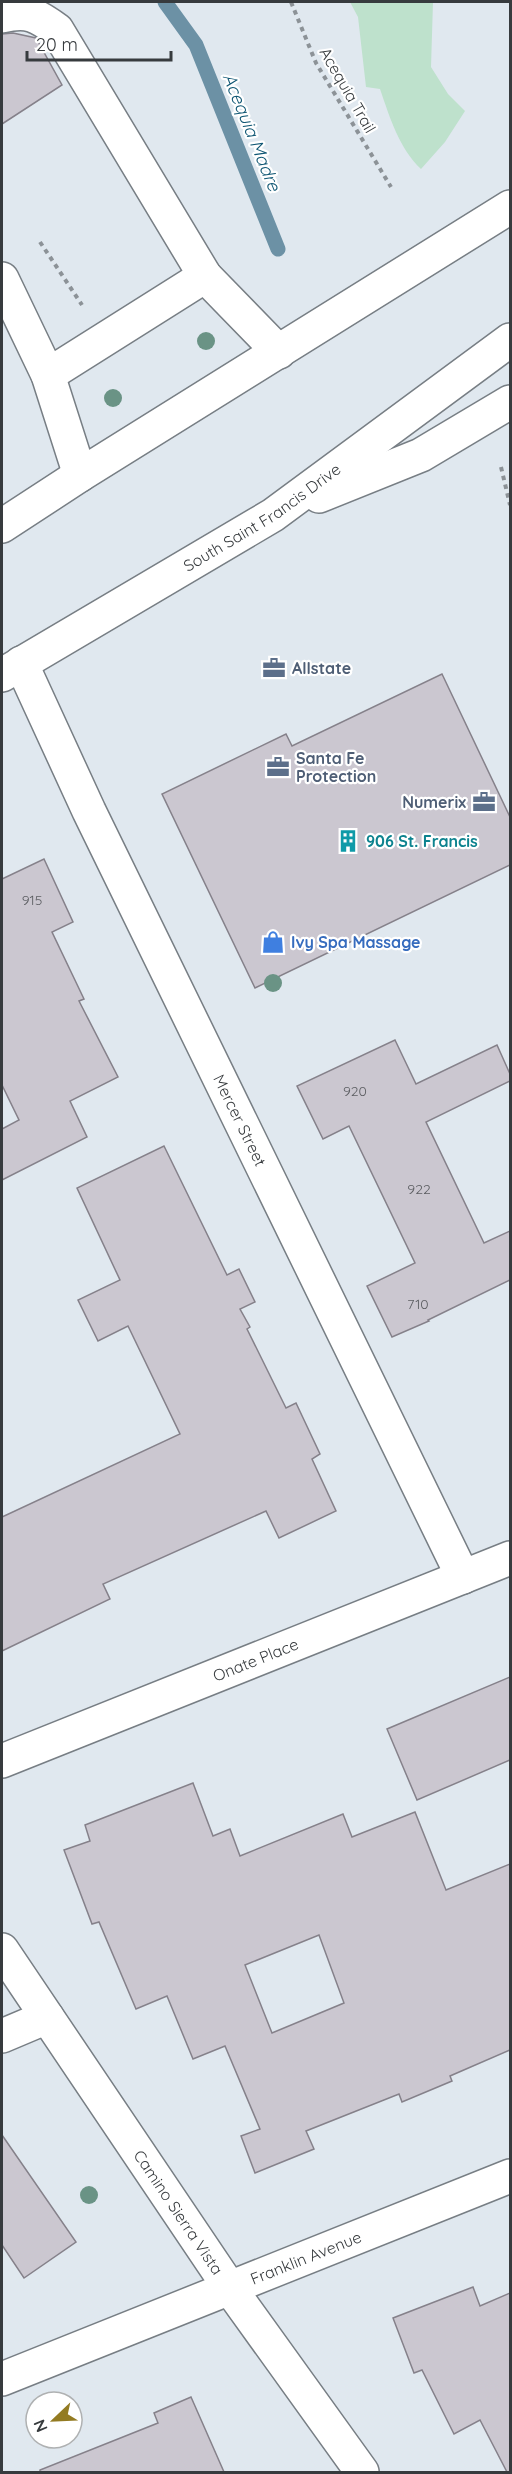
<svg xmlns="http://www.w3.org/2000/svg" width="512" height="2474" viewBox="0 0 512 2474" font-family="Quicksand,sans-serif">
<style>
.green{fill:#bee1cc}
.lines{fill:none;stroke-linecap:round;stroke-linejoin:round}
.stream{stroke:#6c91a5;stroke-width:15}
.building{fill:#cbc7d0;stroke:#85818a;stroke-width:1.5;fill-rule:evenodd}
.minor-casing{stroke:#777e84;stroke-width:36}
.highway-casing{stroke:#777e84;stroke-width:36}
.path{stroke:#8c9297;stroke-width:4;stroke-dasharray:4.5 4.5;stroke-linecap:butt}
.minor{stroke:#fff;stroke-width:33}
.highway{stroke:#fff;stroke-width:33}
.tree{fill:#6a9385}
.labels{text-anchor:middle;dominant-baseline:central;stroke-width:4.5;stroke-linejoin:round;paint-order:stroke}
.number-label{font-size:14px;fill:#5c5e62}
.street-label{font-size:16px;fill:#373b3e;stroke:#fff}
.service-label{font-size:16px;font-weight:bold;fill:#4e5e75;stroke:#fff;text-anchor:start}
.culture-label{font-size:16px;font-weight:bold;fill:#0d838f;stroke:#fff;text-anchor:start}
.shop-label{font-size:16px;font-weight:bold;fill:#366cbe;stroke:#fff;text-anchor:start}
.water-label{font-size:18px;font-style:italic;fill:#105774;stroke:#fff}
</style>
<rect width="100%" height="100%" fill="#e0e8ef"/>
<path class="green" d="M 350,2 L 433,2 L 431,67 L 448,94 L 465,111 L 445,142 L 421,169 C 399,148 390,118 380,89 L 366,87 L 358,17 Z"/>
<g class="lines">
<path class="stream" d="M 165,2 L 196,45 L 278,249"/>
</g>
<g class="building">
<path d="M 13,33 L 36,38 L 62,85 L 2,124 L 2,34 Z"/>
<path d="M 442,674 L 510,817 L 510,865 L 255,988 L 162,794 L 286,734 L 292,746 Z"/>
<path d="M 44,859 L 73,922 L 52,932 L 84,999 L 79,1001 L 118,1077 L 70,1101 L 87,1137 L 2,1180 L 2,1129 L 19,1120 L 2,1085 L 2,879 Z"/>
<path d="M 395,1040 L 416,1084 L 497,1045 L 510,1074 L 510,1081 L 426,1122 L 484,1243 L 510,1231 L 510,1280 L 428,1320 L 429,1321 L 392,1337 L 367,1286 L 415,1263 L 349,1126 L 323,1139 L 297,1086 Z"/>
<path d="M 164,1146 L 227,1275 L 239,1269 L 255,1302 L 240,1309 L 250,1327 L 247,1329 L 286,1408 L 296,1403 L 320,1454 L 312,1459 L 336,1511 L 279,1538 L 266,1511 L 103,1584 L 110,1599 L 2,1651 L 2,1517 L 180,1434 L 128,1326 L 98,1341 L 78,1300 L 120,1280 L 77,1188 Z"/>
<path d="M 510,1677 L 510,1760 L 417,1800 L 387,1729 Z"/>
<path d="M 193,1783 L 213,1836 L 230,1829 L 240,1856 L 343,1814 L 352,1837 L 415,1812 L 446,1890 L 510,1864 L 510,2050 L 450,2076 L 452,2081 L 402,2102 L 399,2094 L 306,2131 L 314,2149 L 255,2173 L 241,2136 L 260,2129 L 225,2046 L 193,2059 L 167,1996 L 136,2009 L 99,1922 L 92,1924 L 64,1850 L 90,1841 L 85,1825 ZM 319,1935 L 344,2003 L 272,2033 L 245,1965 Z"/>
<path d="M 2,2135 L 76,2242 L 24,2278 L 2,2245 Z"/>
<path d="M 473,2287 L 480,2306 L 510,2293 L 510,2472 L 507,2472 L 480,2420 L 454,2434 L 422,2370 L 414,2373 L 393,2318 Z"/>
<path d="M 191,2397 L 224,2472 L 40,2472 L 40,2470 L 158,2423 L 154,2413 Z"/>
</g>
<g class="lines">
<g class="minor-casing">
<g id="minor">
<path d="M 2,16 C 28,10 37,15 57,30 L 205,276 L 279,352"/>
<path d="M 2,279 L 48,375 L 80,475"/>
<path d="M 48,375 L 205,276"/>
<path id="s1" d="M 21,663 L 89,811 L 463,1577"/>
<path id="s2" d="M 2,1761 L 510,1558"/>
<path id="s3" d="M 2,1950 L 229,2287 L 362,2472"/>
<path d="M 2,2036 L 47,2017"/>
<path id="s4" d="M 2,2379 L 510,2176"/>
</g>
</g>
<g class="highway-casing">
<g id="highway">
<path d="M 319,496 L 421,455 L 510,402"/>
<path d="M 2,526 L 80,475 L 510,207"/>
<path id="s5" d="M 2,675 L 273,515 L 510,340"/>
</g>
</g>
<g class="path">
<path d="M 291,2 L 316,63 L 391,187"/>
<path d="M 40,242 L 82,305"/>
<path d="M 501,467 L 510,505"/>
</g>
<use href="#minor" class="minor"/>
<use href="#highway" class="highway"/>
</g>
<g class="tree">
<circle cx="206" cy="341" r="9"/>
<circle cx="113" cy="398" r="9"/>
<circle cx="273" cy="983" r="9"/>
<circle cx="89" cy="2195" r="9"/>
</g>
<defs>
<g id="office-bare" transform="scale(1.8)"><path d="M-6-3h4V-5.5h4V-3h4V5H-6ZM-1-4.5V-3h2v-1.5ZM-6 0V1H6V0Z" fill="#5c6f8a" stroke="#fff" stroke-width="2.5" paint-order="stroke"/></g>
<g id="building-bare" transform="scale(1.8)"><path d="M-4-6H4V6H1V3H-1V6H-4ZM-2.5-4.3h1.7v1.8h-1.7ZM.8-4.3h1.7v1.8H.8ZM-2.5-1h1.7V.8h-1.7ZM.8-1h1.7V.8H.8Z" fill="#0f9aa8" stroke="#fff" stroke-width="2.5" paint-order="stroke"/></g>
<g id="shop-bare" transform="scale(1.8)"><path d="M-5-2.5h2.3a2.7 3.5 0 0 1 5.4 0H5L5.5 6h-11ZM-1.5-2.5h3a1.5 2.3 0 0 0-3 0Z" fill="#3f7fe0" stroke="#fff" stroke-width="2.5" paint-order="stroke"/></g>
</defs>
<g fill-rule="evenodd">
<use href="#office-bare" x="274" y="668"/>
<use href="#office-bare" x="278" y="767"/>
<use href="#office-bare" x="484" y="802"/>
<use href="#building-bare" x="348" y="841"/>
<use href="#shop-bare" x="273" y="942"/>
</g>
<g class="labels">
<g class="number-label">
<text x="32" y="900">915</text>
<text x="355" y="1091">920</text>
<text x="419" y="1189">922</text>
<text x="418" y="1304">710</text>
</g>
<g class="street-label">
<text transform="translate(348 90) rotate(60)">Acequia Trail</text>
<text stroke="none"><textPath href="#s5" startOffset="304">South Saint Francis Drive</textPath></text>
<text stroke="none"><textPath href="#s1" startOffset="507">Mercer Street</textPath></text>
<text stroke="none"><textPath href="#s2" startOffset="273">Onate Place</textPath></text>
<text stroke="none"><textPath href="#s3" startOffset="316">Camino Sierra Vista</textPath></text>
<text stroke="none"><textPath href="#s4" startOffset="327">Franklin Avenue</textPath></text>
</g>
<g class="service-label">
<text x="292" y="668">Allstate</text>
<text x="296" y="758">Santa Fe<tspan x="296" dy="18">Protection</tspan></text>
<text x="466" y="802" text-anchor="end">Numerix</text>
</g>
<g class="culture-label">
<text x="366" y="841">906 St. Francis</text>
</g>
<g class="shop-label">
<text x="291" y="942">Ivy Spa Massage</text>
</g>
<g class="water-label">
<text transform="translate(252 132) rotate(68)">Acequia Madre</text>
</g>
</g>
<rect width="512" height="2474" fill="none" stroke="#373b3e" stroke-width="6"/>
<g transform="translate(54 2420) rotate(247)"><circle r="28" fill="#ffffff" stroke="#afb1b2" stroke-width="1.5"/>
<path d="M0-4.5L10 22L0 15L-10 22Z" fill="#937b22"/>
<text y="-9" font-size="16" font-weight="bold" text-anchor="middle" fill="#373b3e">N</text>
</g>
<path d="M27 51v9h144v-9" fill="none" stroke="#373b3e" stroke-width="3"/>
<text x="36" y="51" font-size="18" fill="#373b3e" stroke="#ffffff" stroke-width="4.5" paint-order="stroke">20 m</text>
</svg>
